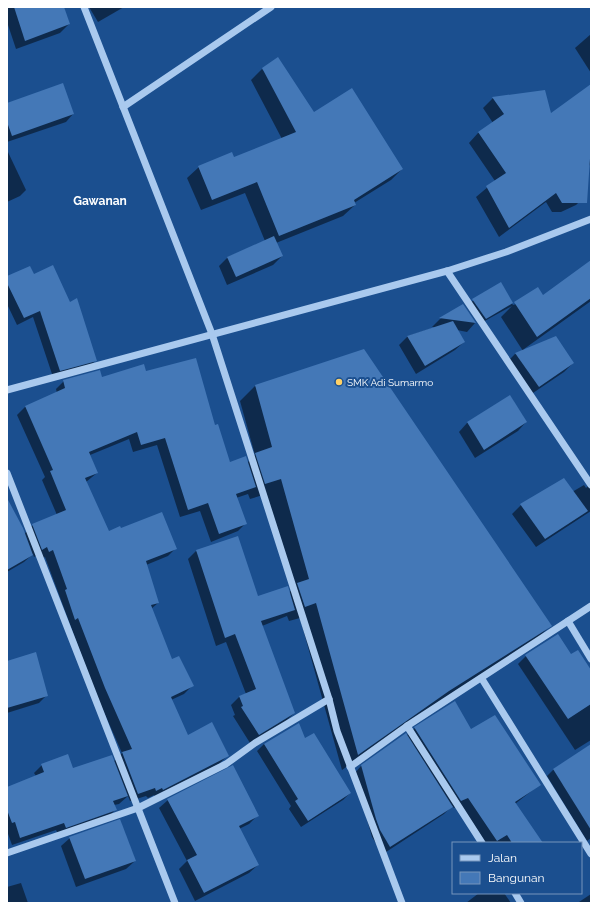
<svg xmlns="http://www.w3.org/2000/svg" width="598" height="910" viewBox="0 0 598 910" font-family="Raleway,sans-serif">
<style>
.shadow{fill:#0007}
.building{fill:#4478b7}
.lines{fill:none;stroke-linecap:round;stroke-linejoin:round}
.minor{stroke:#a9c9ee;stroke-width:7}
.poi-dot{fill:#ffd166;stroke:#1b4f8f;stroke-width:1.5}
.labels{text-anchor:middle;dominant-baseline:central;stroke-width:4;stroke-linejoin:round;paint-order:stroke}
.poi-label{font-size:10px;fill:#fff;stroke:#1b4f8f;text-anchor:start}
.quarter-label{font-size:12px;font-weight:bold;fill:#fff;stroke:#1b4f8f}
</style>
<rect width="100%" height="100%" fill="#1b4f8f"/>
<g class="shadow">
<path d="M 7,7 L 62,7 L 69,24 L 60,33 L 16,49 L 7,22 Z"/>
<path d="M 89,7 L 124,7 L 98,22 Z"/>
<path d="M 591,34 L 591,73 L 575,48 Z"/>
<path d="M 262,69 L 314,114 L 402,169 L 391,180 L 354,203 L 355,205 L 343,216 L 276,243 L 282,256 L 273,265 L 227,285 L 219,266 L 228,257 L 265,241 L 245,193 L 201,210 L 187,178 L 199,167 L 234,159 L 282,139 L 251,80 Z"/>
<path d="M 591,86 L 591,168 L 589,164 L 586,195 L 576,205 L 561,212 L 552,212 L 546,202 L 499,237 L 476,197 L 495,181 L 469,143 L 478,133 L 493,123 L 483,108 L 493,98 L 551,115 Z"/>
<path d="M 7,104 L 73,114 L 66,122 L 7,142 Z"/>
<path d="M 7,150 L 26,190 L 20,196 L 7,202 Z"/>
<path d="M 591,269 L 591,301 L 524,349 L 573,363 L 564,372 L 530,395 L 507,362 L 515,354 L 523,351 L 501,317 L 512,306 L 481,323 L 468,304 L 501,284 L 513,305 L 542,296 Z"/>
<path d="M 34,276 L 96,360 L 89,367 L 53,377 L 33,317 L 17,325 L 7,304 L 7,277 Z"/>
<path d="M 463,306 L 475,323 L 467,332 L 457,330 L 464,342 L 455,350 L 416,374 L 399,345 L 408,336 L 436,327 L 432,327 L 440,319 Z"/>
<path d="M 145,373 L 214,426 L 230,463 L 247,463 L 255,455 L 240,401 L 255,386 L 551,625 L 535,641 L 433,706 L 342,770 L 300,618 L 289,621 L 287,616 L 262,626 L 294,713 L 285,722 L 250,743 L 233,716 L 235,715 L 231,705 L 240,696 L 246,694 L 226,642 L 216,646 L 188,559 L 196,551 L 258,597 L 289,593 L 292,589 L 266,494 L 250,499 L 248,494 L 236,498 L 246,523 L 238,531 L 211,542 L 200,511 L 180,517 L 157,445 L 133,452 L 129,439 L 90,455 L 97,473 L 86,482 L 108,532 L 121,529 L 176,548 L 168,556 L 146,565 L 158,603 L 151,609 L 172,661 L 192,686 L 184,694 L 171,700 L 187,736 L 227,756 L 219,764 L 155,797 L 154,795 L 148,798 L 146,796 L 130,801 L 128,796 L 119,804 L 114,805 L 115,810 L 108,817 L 58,834 L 56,830 L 12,845 L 7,831 L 7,788 L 36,776 L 34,773 L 42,765 L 73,769 L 113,762 L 122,753 L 96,694 L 45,557 L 41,559 L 39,554 L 34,557 L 33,554 L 24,562 L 7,572 L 7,499 L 24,534 L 33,525 L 57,515 L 42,480 L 45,477 L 17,415 L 25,407 L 57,393 L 56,389 L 64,381 L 101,379 Z"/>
<path d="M 510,396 L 526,422 L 518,431 L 475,458 L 459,432 L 467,423 Z"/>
<path d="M 564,479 L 572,492 L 584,485 L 586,488 L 591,483 L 591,511 L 536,547 L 512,514 L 521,505 Z"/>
<path d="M 526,656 L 571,656 L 591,672 L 591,740 L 575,750 L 518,664 Z"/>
<path d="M 7,662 L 47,695 L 39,703 L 7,713 Z"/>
<path d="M 455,702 L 471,731 L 539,785 L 515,804 L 542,843 L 486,843 L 460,804 L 454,808 L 452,806 L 444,814 L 383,854 L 372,837 L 354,774 L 361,766 L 406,736 L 415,728 Z"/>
<path d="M 304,740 L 350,793 L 343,800 L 301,827 L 289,809 L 291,806 L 257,751 L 264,744 Z"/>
<path d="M 591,754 L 591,838 L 587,841 L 547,776 L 554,769 Z"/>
<path d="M 168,800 L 257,816 L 249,824 L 239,829 L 258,865 L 249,873 L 195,901 L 179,869 L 187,861 L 159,808 Z"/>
<path d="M 70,838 L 135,861 L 126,869 L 76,887 L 61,846 Z"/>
<path d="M 21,883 L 28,903 L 7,903 L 7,887 Z"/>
<path d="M 479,893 L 504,893 L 511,903 L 466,903 Z"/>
<path d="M 591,894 L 591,903 L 578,903 L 579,902 Z"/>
</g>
<g class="building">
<path d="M 14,7 L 64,7 L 70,24 L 25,41 Z"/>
<path d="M 278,57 L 314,112 L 352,88 L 403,169 L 354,200 L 356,205 L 279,236 L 257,182 L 212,200 L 198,166 L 232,152 L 234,157 L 296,132 L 262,68 Z"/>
<path d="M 63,83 L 74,114 L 12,136 L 7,122 L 7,103 Z"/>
<path d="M 591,84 L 591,144 L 587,203 L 562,203 L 556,193 L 509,228 L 486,186 L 506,173 L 478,132 L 504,114 L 492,97 L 545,90 L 551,113 Z"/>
<path d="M 274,236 L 283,256 L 236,277 L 227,257 Z"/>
<path d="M 591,260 L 591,298 L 537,337 L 514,302 L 538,287 L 543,295 Z"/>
<path d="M 53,265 L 70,302 L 77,298 L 97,361 L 60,371 L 40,311 L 24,318 L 7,283 L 7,276 L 30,266 L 34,274 Z"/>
<path d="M 501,282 L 513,303 L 486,319 L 472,299 Z"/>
<path d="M 463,304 L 476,323 L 439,318 Z"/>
<path d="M 453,321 L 465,342 L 425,366 L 407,336 Z"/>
<path d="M 556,336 L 574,363 L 539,387 L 515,353 Z"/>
<path d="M 364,349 L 552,626 L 449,691 L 358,755 L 316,603 L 305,607 L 297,583 L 309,579 L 281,479 L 265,484 L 255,453 L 272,447 L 255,385 Z"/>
<path d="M 196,358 L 215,425 L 218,424 L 230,462 L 246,456 L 256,487 L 236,494 L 247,524 L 219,534 L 208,503 L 188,510 L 165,438 L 141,445 L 137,432 L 89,452 L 98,473 L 85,478 L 109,531 L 120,526 L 121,528 L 162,512 L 177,549 L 146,561 L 159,603 L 151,605 L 172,659 L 179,656 L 194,686 L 171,697 L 188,735 L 212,722 L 229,756 L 163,790 L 162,788 L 156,791 L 155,788 L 138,794 L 122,752 L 132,749 L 105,688 L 78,618 L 75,620 L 65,590 L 67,589 L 53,550 L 49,552 L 47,547 L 42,550 L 32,524 L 66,510 L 50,471 L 53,470 L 25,406 L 65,388 L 63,380 L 100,370 L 102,377 L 144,364 L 146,371 Z"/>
<path d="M 510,395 L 527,422 L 484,450 L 467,422 Z"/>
<path d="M 564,478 L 588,511 L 545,539 L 520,504 Z"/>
<path d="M 7,498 L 23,528 L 33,555 L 7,570 Z"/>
<path d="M 238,536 L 258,596 L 288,586 L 295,610 L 261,621 L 295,713 L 259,735 L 241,707 L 243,706 L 239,696 L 256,689 L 235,634 L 225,638 L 196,550 Z"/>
<path d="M 558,634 L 571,654 L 578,650 L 591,670 L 591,704 L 568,719 L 525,655 Z"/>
<path d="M 36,652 L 48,696 L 7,708 L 7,661 Z"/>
<path d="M 455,701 L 471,729 L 495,715 L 541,785 L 515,802 L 543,843 L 512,843 L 507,835 L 497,841 L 468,798 L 461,801 L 414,727 Z"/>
<path d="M 299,723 L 305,738 L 314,733 L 351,793 L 308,821 L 295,801 L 298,799 L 264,744 Z"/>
<path d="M 406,733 L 453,807 L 390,847 L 380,830 L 376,819 L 361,765 Z"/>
<path d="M 591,744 L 591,830 L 553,769 Z"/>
<path d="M 68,754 L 73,768 L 112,755 L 128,796 L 113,801 L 117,810 L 66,828 L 64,823 L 20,838 L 15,822 L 12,823 L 7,810 L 7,787 L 44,772 L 41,764 Z"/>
<path d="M 233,765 L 259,816 L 239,826 L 259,865 L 204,893 L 187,860 L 197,855 L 167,799 Z"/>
<path d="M 120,819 L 136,861 L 85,879 L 69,837 Z"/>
</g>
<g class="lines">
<g class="minor">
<path d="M 84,7 L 212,334 L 329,699 L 337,731 L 402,903"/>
<path d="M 123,107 L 271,7"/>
<path d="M 447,271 L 591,485"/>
<path d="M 7,390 L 447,271 L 506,252 L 591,219"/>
<path d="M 7,473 L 175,903"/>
<path d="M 568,621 L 591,659"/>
<path d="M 482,679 L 591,854"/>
<path d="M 407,726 L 482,843"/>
<path d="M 350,767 L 407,726 L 591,606"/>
<path d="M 7,853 L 138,808 L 226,764 L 255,743 L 329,699"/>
<path d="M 515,893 L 521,903"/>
</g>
</g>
<circle class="poi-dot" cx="339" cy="382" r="4"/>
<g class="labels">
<g class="poi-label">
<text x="347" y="382">SMK Adi Sumarmo</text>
</g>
<g class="quarter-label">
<text x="100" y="201">Gawanan</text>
</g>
</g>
<rect width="598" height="910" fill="none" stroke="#ffffff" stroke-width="16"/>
<rect x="452" y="842" width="130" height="52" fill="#1b4f8f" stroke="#7695bc"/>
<rect x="460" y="855" width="20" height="6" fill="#a9c9ee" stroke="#7695bc"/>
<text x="488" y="862" font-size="12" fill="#ffffff">Jalan</text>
<rect x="460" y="872" width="20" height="12" fill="#4478b7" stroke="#7695bc"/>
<text x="488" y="882" font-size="12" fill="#ffffff">Bangunan</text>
</svg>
